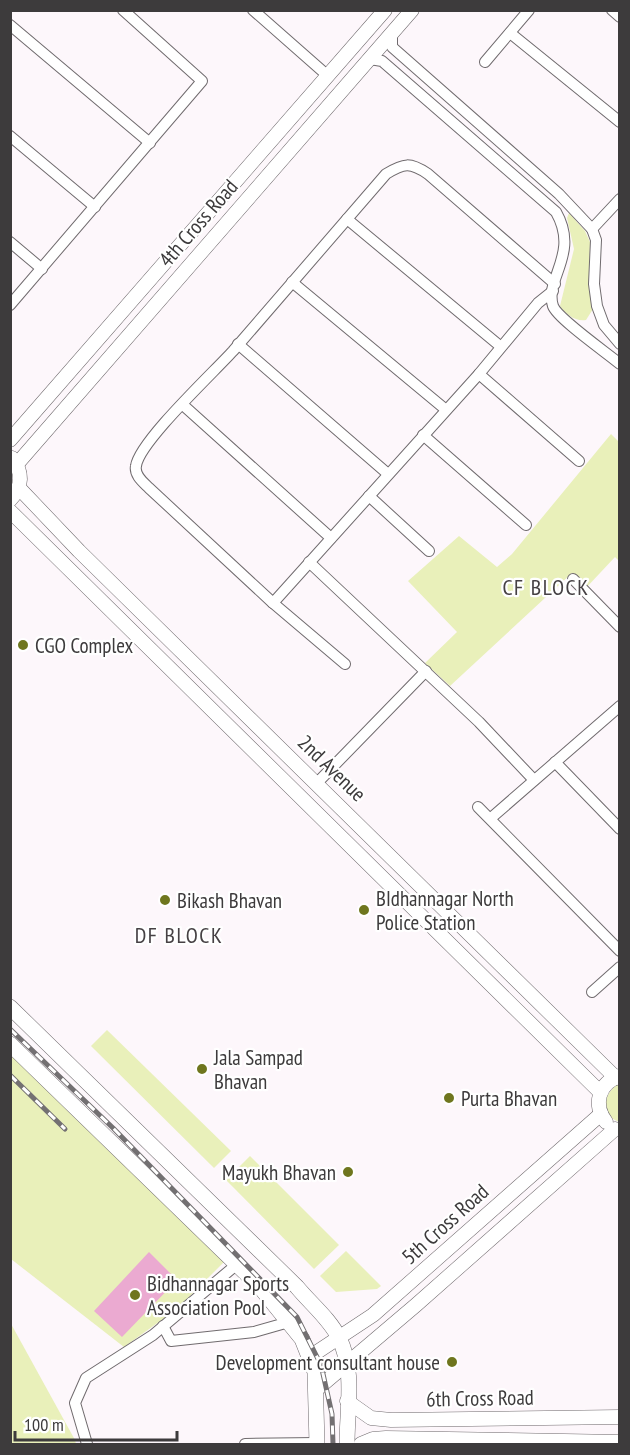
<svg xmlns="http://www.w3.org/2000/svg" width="630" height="1455" viewBox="0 0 630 1455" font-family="'PT Sans Narrow',sans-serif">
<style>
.green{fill:#e9f0ba}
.water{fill:#ebaad1}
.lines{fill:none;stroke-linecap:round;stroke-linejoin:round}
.minor-casing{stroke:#706b6e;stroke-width:12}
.tertiary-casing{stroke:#706b6e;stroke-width:15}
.secondary-casing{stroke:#706b6e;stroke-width:16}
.minor{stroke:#fff;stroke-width:10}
.tertiary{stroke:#fff;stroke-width:14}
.secondary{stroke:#fff;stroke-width:15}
.rail-casing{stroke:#737072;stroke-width:5}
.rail{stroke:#fff;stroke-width:3;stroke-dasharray:9;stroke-linecap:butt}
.poi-dot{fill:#6f761e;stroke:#fff;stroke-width:2}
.labels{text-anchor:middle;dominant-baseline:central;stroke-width:4.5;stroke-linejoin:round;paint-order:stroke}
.street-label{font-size:21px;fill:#3d3b3c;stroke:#fff}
.poi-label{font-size:21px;fill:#3d3b3c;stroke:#fff;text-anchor:start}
.neighbourhood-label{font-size:22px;letter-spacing:1.5px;fill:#464144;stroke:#fff}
</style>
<rect width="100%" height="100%" fill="#fdf7fb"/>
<g class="green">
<path d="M 569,213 L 585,231 L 590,242 L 589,285 L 593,309 L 586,320 C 576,322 565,314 560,306 L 574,249 L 567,218 Z"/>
<path d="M 611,434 L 619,442 L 619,561 L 615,557 L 585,589 L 572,573 L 450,686 L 425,663 L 457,632 L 408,581 L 459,536 L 497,567 L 512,554 Z"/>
<path d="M 107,1030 L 231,1151 L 214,1168 L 91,1046 Z"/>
<path d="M 11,1054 L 226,1260 L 177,1309 L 124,1347 L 11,1259 Z"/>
<path d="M 619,1083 L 619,1122 C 598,1114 604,1093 619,1083 Z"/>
<path d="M 250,1156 L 339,1245 L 314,1269 L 226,1180 Z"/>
<path d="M 346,1251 L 381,1286 L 377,1289 L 336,1292 L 320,1276 Z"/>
<path d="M 10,1322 L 75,1440 L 76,1444 L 11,1444 Z"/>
</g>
<path class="water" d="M 149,1252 L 177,1280 L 122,1337 L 94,1311 Z"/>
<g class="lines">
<g class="minor-casing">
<g id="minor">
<path d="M 253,10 L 328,76"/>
<path d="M 612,10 L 620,17"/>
<path d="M 10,25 L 150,143"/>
<path d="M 510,33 L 620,122"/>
<path d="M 392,34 L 392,47 L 559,194 L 592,229 L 596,240 L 594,284 L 597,306 L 604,325 L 620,344"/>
<path d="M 370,59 L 382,61 L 556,212 C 580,254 544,279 553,306 C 557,318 607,353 620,364"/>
<path d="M 485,62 L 529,10"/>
<path d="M 10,136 L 95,207"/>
<path d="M 347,219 L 500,346"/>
<path d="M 592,229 L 620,199"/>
<path d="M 10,242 L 42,269"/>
<path d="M 292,282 L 445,409"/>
<path d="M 10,305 L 202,81 L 123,10"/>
<path d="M 238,344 L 388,474"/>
<path d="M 479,374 L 579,461"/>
<path d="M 183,405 L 331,538"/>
<path d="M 423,435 L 526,525"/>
<path d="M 369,496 L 429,551"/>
<path d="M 309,562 L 479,722 L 534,780"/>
<path d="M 573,579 L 620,627"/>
<path d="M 273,603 L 479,374 L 538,303 L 553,291"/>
<path d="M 345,664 L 273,603 L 149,488 C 143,482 134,475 136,466 C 139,442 214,372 233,351 C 284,292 335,233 386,174 C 404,163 410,162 428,174 L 555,284"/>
<path d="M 555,762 L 620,829"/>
<path d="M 317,783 L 426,671"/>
<path d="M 478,807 L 620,951"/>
<path d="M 491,818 L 620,706"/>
<path d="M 592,992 L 620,967"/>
<path d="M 163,1326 L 171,1341 L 254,1332 L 289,1322"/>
<path d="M 87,1444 L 75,1403 L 86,1378 L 153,1335 L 236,1265"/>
<path d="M 245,1444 L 317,1443"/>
</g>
</g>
<g class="tertiary-casing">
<g id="tertiary">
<path d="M 10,440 L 385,10"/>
<path d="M 17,464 L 412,10"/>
<path d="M 19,488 L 79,551 L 616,1078"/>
<path d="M 10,500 C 23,487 23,472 12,458"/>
<path d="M 10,511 L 600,1092"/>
<path d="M 606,1122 C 593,1105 598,1083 620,1076"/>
<path d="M 311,1356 L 373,1315 L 601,1114"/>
<path d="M 317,1389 L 416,1305 L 615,1129"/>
<path d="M 347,1401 L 371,1418 L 391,1420 L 620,1417"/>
<path d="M 361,1444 L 373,1439 L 386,1438 L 620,1442"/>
</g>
</g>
<g class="secondary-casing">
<g id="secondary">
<path d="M 10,1007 L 297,1287 C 310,1303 330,1319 339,1338 C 355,1369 347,1411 347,1444"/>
<path d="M 10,1044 L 260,1287 L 302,1339 L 315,1372 L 317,1444"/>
</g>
</g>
<use href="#minor" class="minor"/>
<use href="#tertiary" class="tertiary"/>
<use href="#secondary" class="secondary"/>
<g class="rail-casing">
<g id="rail">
<path d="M 10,1029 L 113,1128 L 297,1317 L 321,1365 L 332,1414 L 333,1444"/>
<path d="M 10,1075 L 65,1129"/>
</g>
</g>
<use href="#rail" class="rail"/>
</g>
<g class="poi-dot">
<circle cx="23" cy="645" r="6"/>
<circle cx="165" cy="900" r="6"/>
<circle cx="364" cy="910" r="6"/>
<circle cx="202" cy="1069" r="6"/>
<circle cx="449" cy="1098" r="6"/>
<circle cx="348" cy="1172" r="6"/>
<circle cx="135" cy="1295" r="6"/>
<circle cx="452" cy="1362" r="6"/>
</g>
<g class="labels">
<g class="street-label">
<text transform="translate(198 223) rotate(-49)">4th Cross Road</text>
<text transform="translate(332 768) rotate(44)">2nd Avenue</text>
<text transform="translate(445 1224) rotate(-42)">5th Cross Road</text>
<text transform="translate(480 1398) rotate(-1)">6th Cross Road</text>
</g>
<g class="poi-label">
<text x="35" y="645">CGO Complex</text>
<text x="376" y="898">BIdhannagar North<tspan x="376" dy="24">Police Station</tspan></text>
<text x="177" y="900">Bikash Bhavan</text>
<text x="214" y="1057">Jala Sampad<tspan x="214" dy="24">Bhavan</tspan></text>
<text x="461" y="1098">Purta Bhavan</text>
<text x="336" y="1172" text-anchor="end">Mayukh Bhavan</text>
<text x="147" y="1283">Bidhannagar Sports<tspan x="147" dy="24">Association Pool</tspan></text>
<text x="440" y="1362" text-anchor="end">Development consultant house</text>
</g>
<g class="neighbourhood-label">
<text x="546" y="587">CF BLOCK</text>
<text x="179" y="935">DF BLOCK</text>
</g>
</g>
<rect width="630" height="1455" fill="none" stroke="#3d3b3c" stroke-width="24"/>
<path d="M15 1431v9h162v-9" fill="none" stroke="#3d3b3c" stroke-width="3"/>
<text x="24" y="1431" font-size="18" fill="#3d3b3c" stroke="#ffffff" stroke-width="4.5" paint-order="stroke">100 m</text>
</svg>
